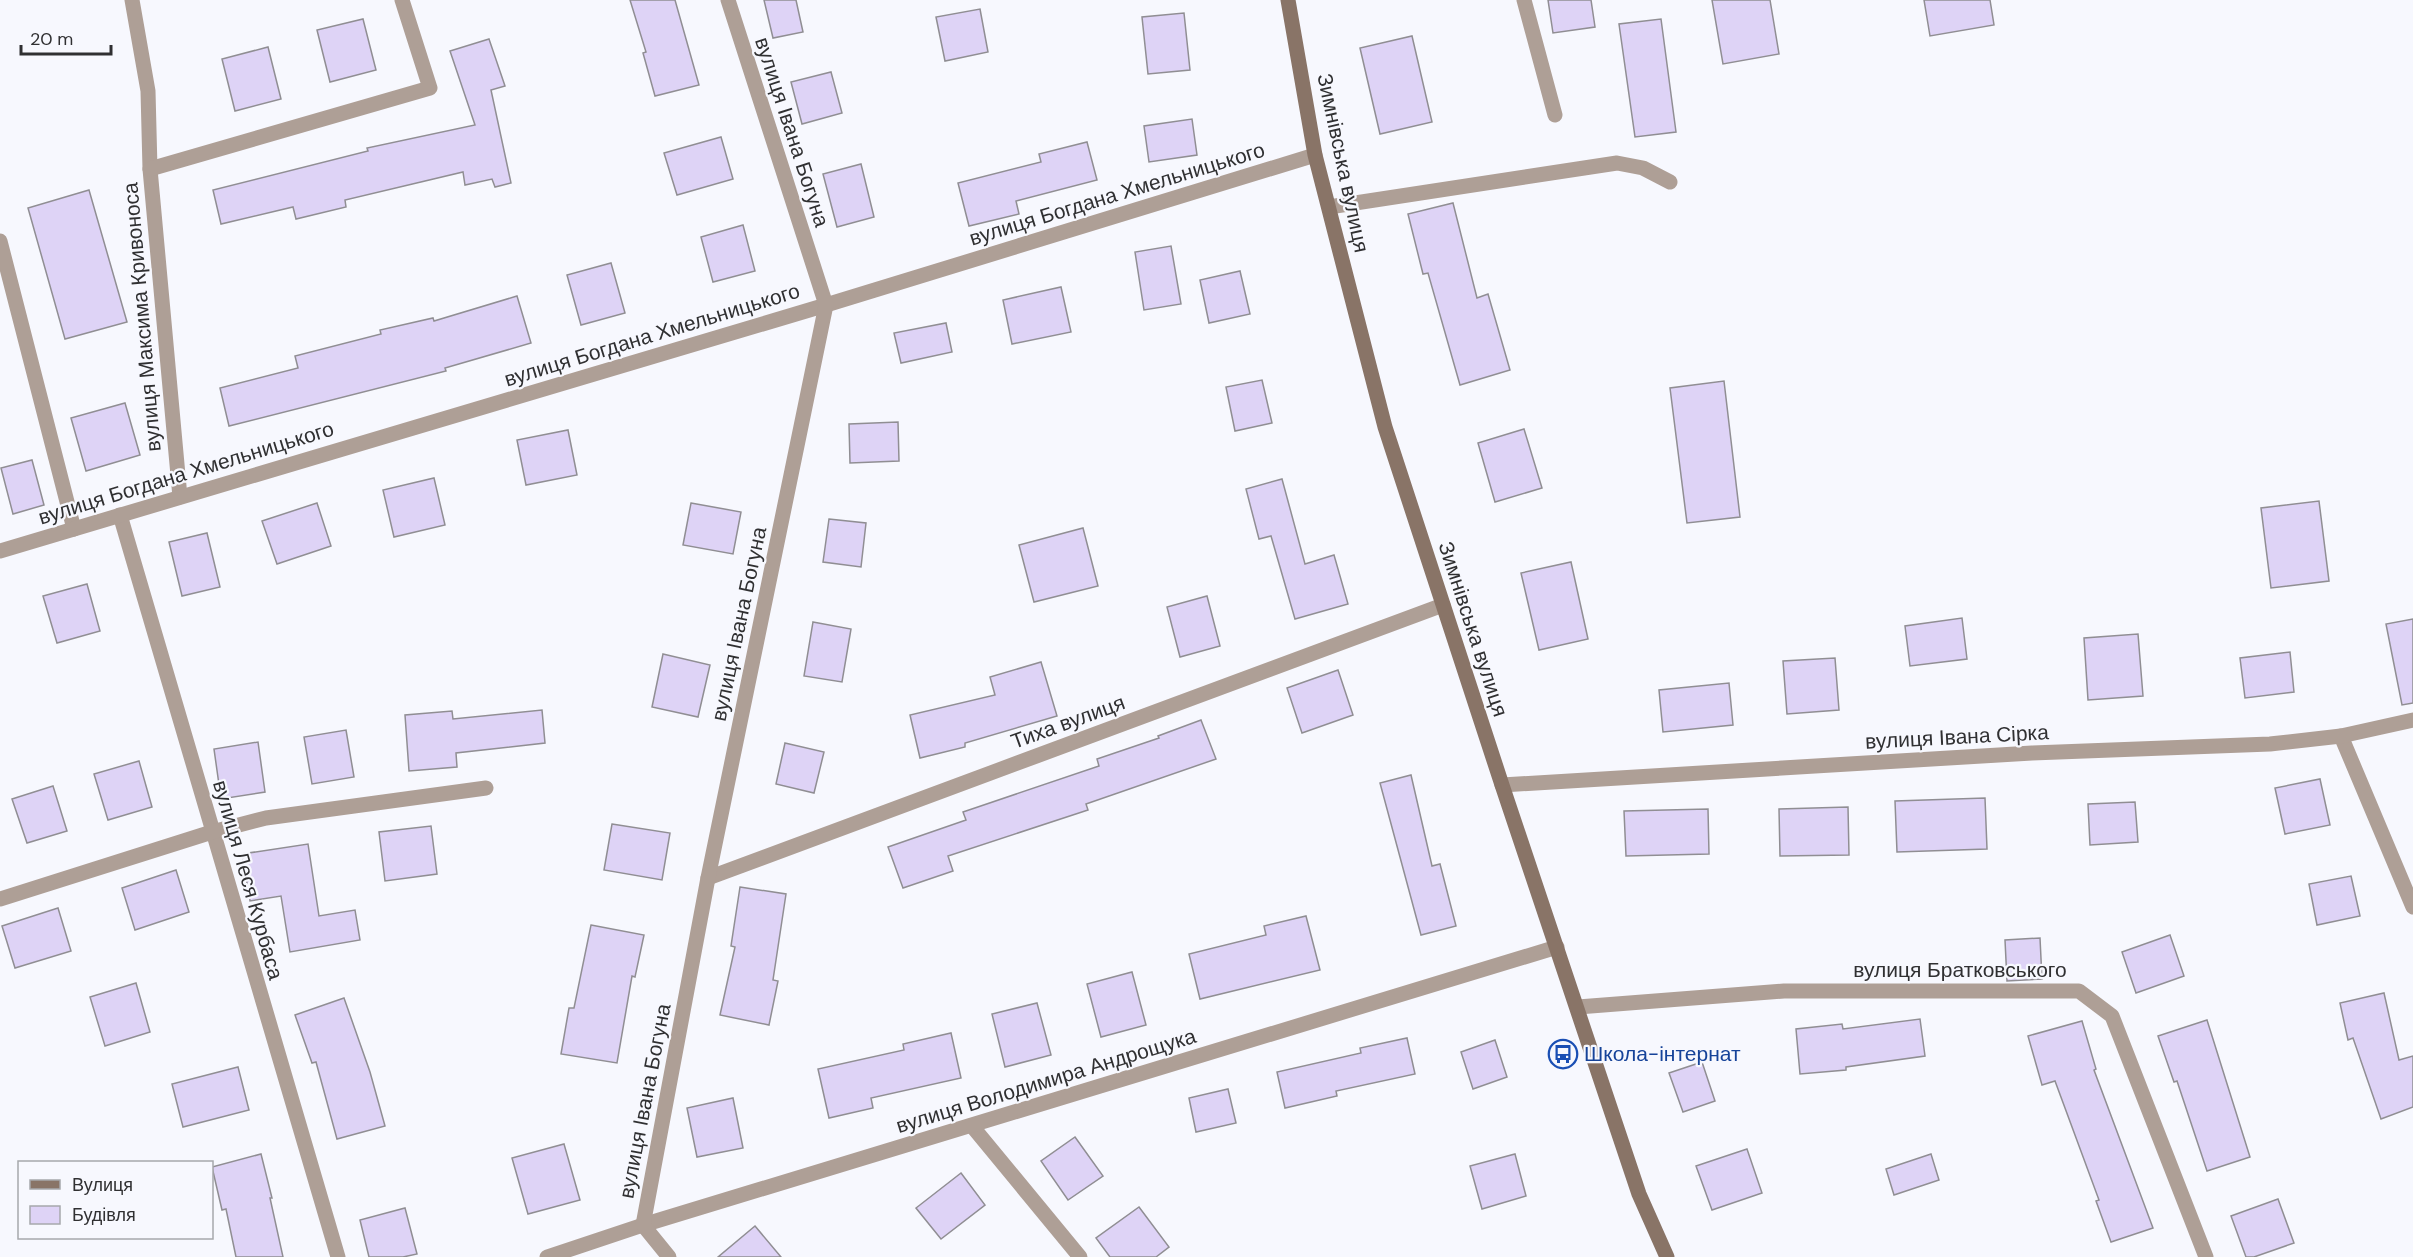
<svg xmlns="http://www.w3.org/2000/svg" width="2413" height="1257" viewBox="0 0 2413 1257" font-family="'DM Sans',sans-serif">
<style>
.building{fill:#ded3f6;stroke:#908e93;stroke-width:1.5}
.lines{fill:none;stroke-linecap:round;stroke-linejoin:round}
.lane{stroke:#ae9f96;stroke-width:15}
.street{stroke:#ae9f96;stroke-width:15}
.secondary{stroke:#897467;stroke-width:15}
.labels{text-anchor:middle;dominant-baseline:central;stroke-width:4.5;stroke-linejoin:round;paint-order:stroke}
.street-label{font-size:21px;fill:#303032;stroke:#f7f8fe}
.transit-label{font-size:21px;fill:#164399;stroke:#f7f8fe;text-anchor:start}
</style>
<rect width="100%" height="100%" fill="#f7f8fe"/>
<g class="building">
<path d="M 630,0 L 675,0 L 699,85 L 655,96 L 643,53 L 646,52 Z"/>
<path d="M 764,0 L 796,0 L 803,32 L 773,38 Z"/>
<path d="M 1548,0 L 1591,0 L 1595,27 L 1553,33 Z"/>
<path d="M 1712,0 L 1770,0 L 1779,54 L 1723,64 Z"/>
<path d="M 1924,0 L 1990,0 L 1994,25 L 1930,36 Z"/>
<path d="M 980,9 L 988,52 L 945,61 L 936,17 Z"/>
<path d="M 1184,13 L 1190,70 L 1148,74 L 1142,17 Z"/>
<path d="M 363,19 L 376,70 L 330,82 L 317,30 Z"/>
<path d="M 1661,19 L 1676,132 L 1635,137 L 1619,24 Z"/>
<path d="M 1412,36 L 1432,122 L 1380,134 L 1360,48 Z"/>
<path d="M 489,39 L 505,86 L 491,90 L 511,183 L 495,187 L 492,179 L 465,185 L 463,172 L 345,200 L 346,207 L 296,219 L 293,207 L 221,224 L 213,190 L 368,151 L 367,148 L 475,125 L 450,51 Z"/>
<path d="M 268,47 L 281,99 L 235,111 L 222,59 Z"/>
<path d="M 831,72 L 842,113 L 802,124 L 791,82 Z"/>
<path d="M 1192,119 L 1197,155 L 1149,162 L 1144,126 Z"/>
<path d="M 721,137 L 733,179 L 677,195 L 664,153 Z"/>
<path d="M 1087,142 L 1097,180 L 1016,201 L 1019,214 L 969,226 L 958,183 L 1041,162 L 1039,154 Z"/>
<path d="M 861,164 L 874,217 L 837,227 L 823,174 Z"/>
<path d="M 89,190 L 127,322 L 65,339 L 28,208 Z"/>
<path d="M 1453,203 L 1477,298 L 1488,294 L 1510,370 L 1460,385 L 1428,273 L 1423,274 L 1408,214 Z"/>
<path d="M 743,225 L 755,271 L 713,282 L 701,237 Z"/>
<path d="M 1171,246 L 1181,304 L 1144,310 L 1135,252 Z"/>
<path d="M 611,263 L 625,313 L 581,325 L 567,275 Z"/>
<path d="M 1240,271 L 1250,314 L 1209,323 L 1200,280 Z"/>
<path d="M 1061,287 L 1071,332 L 1012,344 L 1003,300 Z"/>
<path d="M 517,296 L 531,343 L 445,368 L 446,371 L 229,426 L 220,388 L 298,368 L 295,356 L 381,334 L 380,330 L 433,318 L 434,321 Z"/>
<path d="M 946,323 L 952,352 L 901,363 L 894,333 Z"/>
<path d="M 1262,380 L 1272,423 L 1235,431 L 1226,387 Z"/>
<path d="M 1724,381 L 1740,517 L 1687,523 L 1670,388 Z"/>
<path d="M 125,403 L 140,455 L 86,471 L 71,418 Z"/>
<path d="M 898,422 L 899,461 L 850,463 L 849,424 Z"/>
<path d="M 1524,429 L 1542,488 L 1495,502 L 1478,443 Z"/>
<path d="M 568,430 L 577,475 L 526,485 L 517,440 Z"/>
<path d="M 32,460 L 44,505 L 13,514 L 1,468 Z"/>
<path d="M 434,478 L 445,525 L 394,537 L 383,490 Z"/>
<path d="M 1282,479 L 1305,564 L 1334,555 L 1348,604 L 1295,619 L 1271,536 L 1259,539 L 1246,489 Z"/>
<path d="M 2319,501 L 2329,581 L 2271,588 L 2261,508 Z"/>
<path d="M 317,503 L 331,546 L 277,564 L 262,521 Z"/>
<path d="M 691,503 L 741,512 L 733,554 L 683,545 Z"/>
<path d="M 829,519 L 866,523 L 861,567 L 823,562 Z"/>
<path d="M 1083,528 L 1098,586 L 1034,602 L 1019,545 Z"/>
<path d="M 207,533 L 220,587 L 182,596 L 169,542 Z"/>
<path d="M 1571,562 L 1588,639 L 1539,650 L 1521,573 Z"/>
<path d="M 87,584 L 100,631 L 57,643 L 43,596 Z"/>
<path d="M 1207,596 L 1220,646 L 1180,657 L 1167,607 Z"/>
<path d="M 1962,618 L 1967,659 L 1910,666 L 1905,626 Z"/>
<path d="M 2413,619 L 2413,703 L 2402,705 L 2386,624 Z"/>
<path d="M 813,622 L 851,629 L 842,682 L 804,676 Z"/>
<path d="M 2138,634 L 2143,696 L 2088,700 L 2084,638 Z"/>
<path d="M 2290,652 L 2294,692 L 2245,698 L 2240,658 Z"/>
<path d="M 663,654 L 710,665 L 698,717 L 652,707 Z"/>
<path d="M 1835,658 L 1839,710 L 1787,714 L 1783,661 Z"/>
<path d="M 1041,662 L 1057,716 L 965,743 L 965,747 L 920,758 L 910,715 L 995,695 L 990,677 Z"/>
<path d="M 1338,670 L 1353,715 L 1302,733 L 1287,688 Z"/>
<path d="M 1729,683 L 1733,725 L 1663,732 L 1659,690 Z"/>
<path d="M 542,710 L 545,743 L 456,753 L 457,767 L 409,771 L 405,715 L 452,711 L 453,719 Z"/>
<path d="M 1201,720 L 1216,759 L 1086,804 L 1088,810 L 948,856 L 953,871 L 903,888 L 888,847 L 966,820 L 963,812 L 1099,766 L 1097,759 L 1159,738 L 1158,736 Z"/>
<path d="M 346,730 L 354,777 L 312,784 L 304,737 Z"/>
<path d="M 258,742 L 265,792 L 221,799 L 214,749 Z"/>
<path d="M 785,743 L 824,752 L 814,793 L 776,784 Z"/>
<path d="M 139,761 L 152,807 L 108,820 L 94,774 Z"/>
<path d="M 1411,775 L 1432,866 L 1440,864 L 1456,926 L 1421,935 L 1380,783 Z"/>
<path d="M 2320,779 L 2330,825 L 2285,834 L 2275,788 Z"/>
<path d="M 53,786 L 67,831 L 27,843 L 12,799 Z"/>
<path d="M 1985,798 L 1987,849 L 1897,852 L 1895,801 Z"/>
<path d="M 2135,802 L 2138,842 L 2090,845 L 2088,804 Z"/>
<path d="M 1848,807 L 1849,855 L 1780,856 L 1779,809 Z"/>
<path d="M 1708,809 L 1709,854 L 1626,856 L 1624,811 Z"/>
<path d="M 612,824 L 670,833 L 662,880 L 604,870 Z"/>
<path d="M 431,826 L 437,874 L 385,881 L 379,832 Z"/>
<path d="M 308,844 L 319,916 L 355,910 L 360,940 L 290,952 L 281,896 L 250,901 L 242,854 Z"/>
<path d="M 176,870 L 189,912 L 135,930 L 122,888 Z"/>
<path d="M 2351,876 L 2360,916 L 2317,925 L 2309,884 Z"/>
<path d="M 740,887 L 786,894 L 773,980 L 778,981 L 769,1025 L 720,1015 L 735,947 L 731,946 Z"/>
<path d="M 58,908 L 71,951 L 15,968 L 2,926 Z"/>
<path d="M 1306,916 L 1320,970 L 1200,999 L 1189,954 L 1266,935 L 1264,926 Z"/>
<path d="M 591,925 L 644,935 L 635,977 L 632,976 L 617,1063 L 561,1054 L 569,1008 L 574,1008 Z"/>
<path d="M 2170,935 L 2184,976 L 2136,993 L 2122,952 Z"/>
<path d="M 2040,938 L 2042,979 L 2007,981 L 2005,940 Z"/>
<path d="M 1132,972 L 1146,1025 L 1101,1037 L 1087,984 Z"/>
<path d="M 136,983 L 150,1032 L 105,1046 L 90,997 Z"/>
<path d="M 2384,993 L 2399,1060 L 2413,1056 L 2413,1107 L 2381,1119 L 2353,1038 L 2348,1040 L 2340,1003 Z"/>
<path d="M 344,998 L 370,1072 L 385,1126 L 337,1139 L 316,1062 L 312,1063 L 295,1015 Z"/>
<path d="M 1037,1003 L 1051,1055 L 1005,1067 L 992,1014 Z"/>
<path d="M 1920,1019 L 1925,1056 L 1846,1067 L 1846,1070 L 1800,1074 L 1796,1029 L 1842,1024 L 1843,1029 Z"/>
<path d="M 2207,1020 L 2250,1157 L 2207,1171 L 2177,1081 L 2174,1082 L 2158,1036 Z"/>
<path d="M 2082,1021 L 2096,1069 L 2094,1070 L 2153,1228 L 2111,1242 L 2096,1201 L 2099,1200 L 2055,1081 L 2042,1085 L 2028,1036 Z"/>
<path d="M 951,1033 L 961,1078 L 871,1098 L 873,1108 L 829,1118 L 818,1069 L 904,1050 L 903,1044 Z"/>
<path d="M 1407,1038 L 1415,1074 L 1336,1091 L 1337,1096 L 1285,1108 L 1277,1072 L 1361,1053 L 1360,1048 Z"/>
<path d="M 1495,1040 L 1507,1077 L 1473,1089 L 1461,1052 Z"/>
<path d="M 1702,1062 L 1715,1101 L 1683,1112 L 1669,1073 Z"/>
<path d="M 238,1067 L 249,1110 L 183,1127 L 172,1084 Z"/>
<path d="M 1228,1089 L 1236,1123 L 1196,1132 L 1189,1098 Z"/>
<path d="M 733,1098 L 743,1148 L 697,1157 L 687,1108 Z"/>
<path d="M 1075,1137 L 1103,1176 L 1068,1200 L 1041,1161 Z"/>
<path d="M 564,1144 L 580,1200 L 528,1214 L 512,1158 Z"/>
<path d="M 1747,1149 L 1762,1193 L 1712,1210 L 1696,1166 Z"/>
<path d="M 261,1154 L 272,1198 L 270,1198 L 283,1257 L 236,1257 L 226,1209 L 222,1210 L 212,1167 Z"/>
<path d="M 1515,1154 L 1526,1196 L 1482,1209 L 1470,1166 Z"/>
<path d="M 1931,1154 L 1939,1180 L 1894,1195 L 1886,1169 Z"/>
<path d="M 961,1173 L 985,1205 L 941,1239 L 916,1208 Z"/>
<path d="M 2278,1199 L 2294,1243 L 2254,1257 L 2246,1257 L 2231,1216 Z"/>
<path d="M 1139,1207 L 1169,1247 L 1156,1257 L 1110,1257 L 1096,1238 Z"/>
<path d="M 405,1208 L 417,1254 L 403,1257 L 369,1257 L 360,1220 Z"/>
<path d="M 755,1226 L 781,1257 L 718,1257 Z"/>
</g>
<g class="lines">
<g class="lane">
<path d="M 1524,0 L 1555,115"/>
<path d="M 1329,207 L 1617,163 L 1643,168 L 1670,182"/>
</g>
<g class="street">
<path d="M 132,0 L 148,91 L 150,169 L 180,497"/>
<path d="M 150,169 L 430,88 L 402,0"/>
<path d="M 0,241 L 74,529"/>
<path d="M 120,515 L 338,1257"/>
<path d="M 0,551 L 826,305 L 1315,155"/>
<path d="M 2341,736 L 2413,907"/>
<path d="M 1502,785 L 2032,753 L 2270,744 L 2341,736 L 2413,720"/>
<path d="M 708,878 L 1443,605"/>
<path d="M 0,899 L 212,832 L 266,818 L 486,788"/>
<path d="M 1578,1007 L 1784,991 L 2079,991 L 2112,1016 L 2206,1257"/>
<path d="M 972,1126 L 1080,1257"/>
<path d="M 547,1257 L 643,1225 L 1557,947"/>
<path d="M 669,1257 L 643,1225 L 708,878 L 826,305 L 728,0"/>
</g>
<path class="secondary" d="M 1288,0 L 1315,155 L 1385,427 L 1502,785 L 1639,1194 L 1667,1257"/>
</g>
<defs>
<g id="bus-ring" transform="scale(1.5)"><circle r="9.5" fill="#f7f8fe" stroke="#1a4fb4" stroke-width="1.5"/><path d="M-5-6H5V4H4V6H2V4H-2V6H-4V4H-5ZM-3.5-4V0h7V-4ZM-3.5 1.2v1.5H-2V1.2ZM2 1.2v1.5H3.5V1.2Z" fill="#1a4fb4"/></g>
</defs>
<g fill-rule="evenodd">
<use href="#bus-ring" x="1563" y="1054"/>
</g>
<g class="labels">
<g class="street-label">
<text transform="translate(792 132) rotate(72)">вулиця Івана Богуна</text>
<text transform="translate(1343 163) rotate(78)">Зимнівська вулиця</text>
<text transform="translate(1117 194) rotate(-17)">вулиця Богдана Хмельницького</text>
<text transform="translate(142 317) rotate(-95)">вулиця Максима Кривоноса</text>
<text transform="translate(652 335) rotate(-17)">вулиця Богдана Хмельницького</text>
<text transform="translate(186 473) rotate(-17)">вулиця Богдана Хмельницького</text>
<text transform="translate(739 624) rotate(-78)">вулиця Івана Богуна</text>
<text transform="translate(1473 629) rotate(72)">Зимнівська вулиця</text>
<text transform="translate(1068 722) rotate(-20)">Тиха вулиця</text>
<text transform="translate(1957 737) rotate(-3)">вулиця Івана Сірка</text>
<text transform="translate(248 880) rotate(74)">вулиця Леся Курбаса</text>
<text x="1960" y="970">вулиця Братковського</text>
<text transform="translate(1046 1081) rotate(-17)">вулиця Володимира Андрощука</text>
<text transform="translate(645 1101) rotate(-79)">вулиця Івана Богуна</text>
</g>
<g class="transit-label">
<text x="1584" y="1054">Школа-інтернат</text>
</g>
</g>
<rect x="18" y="1161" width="195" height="78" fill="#f7f8fe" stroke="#a7a8ac" stroke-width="1.5"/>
<rect x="30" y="1180" width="30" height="9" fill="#897467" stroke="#a7a8ac" stroke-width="1.5"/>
<text x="72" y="1191" font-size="18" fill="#303032">Вулиця</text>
<rect x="30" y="1206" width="30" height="18" fill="#ded3f6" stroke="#a7a8ac" stroke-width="1.5"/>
<text x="72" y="1221" font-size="18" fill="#303032">Будівля</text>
<path d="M21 45v9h90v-9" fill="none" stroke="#303032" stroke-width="3"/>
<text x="30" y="45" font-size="18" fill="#303032" stroke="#f7f8fe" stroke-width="4.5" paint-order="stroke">20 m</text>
</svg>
